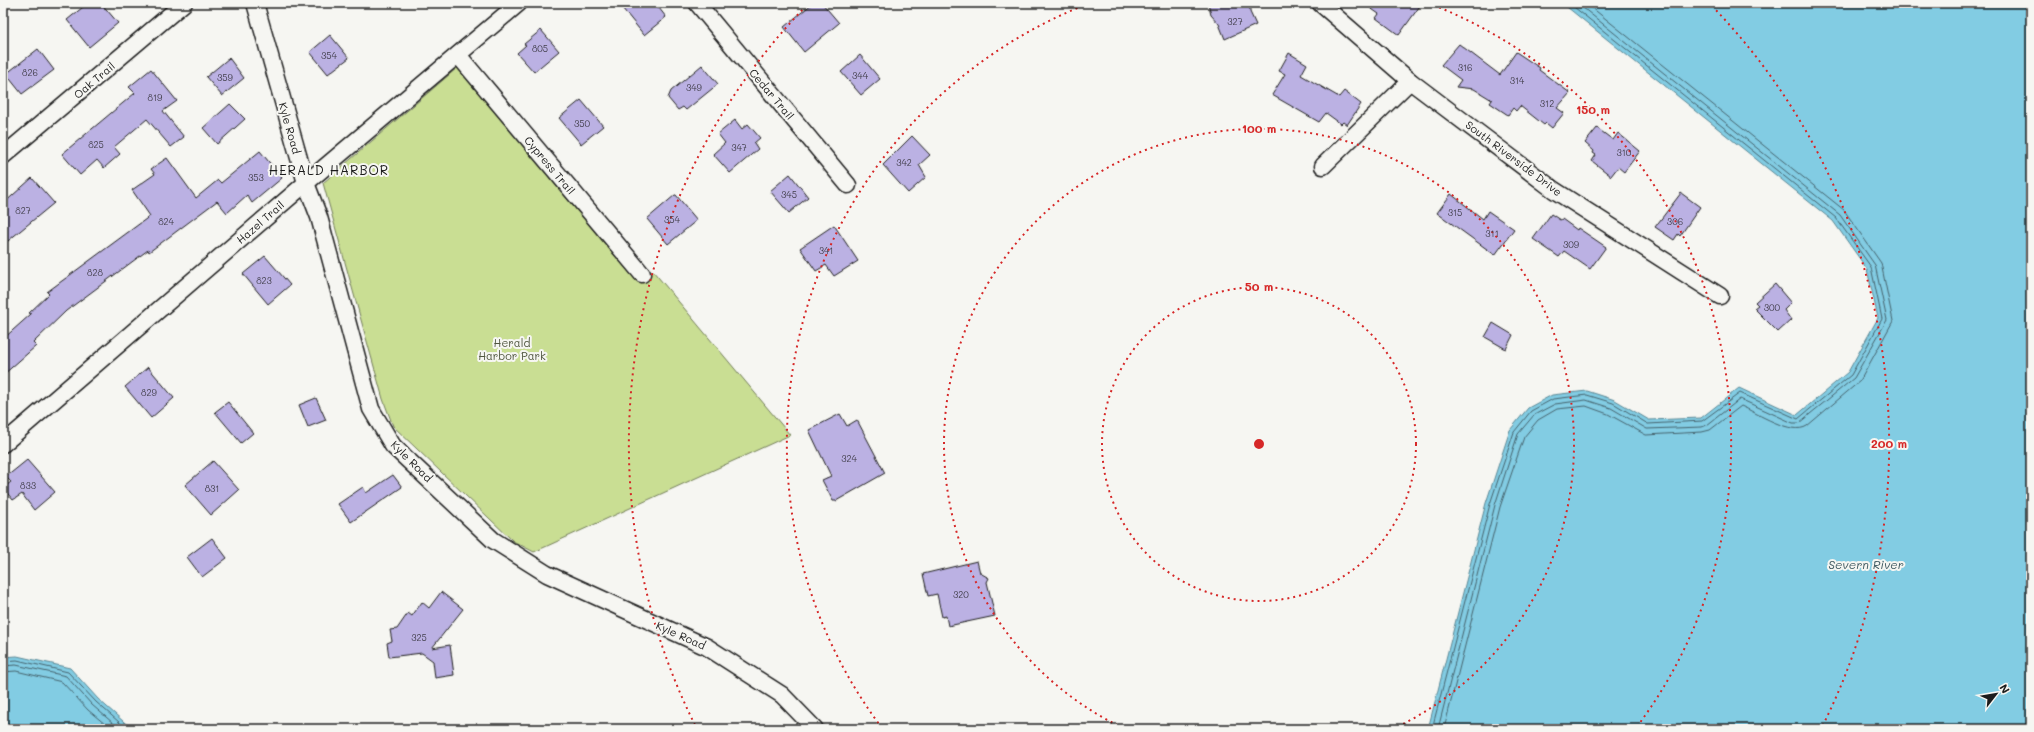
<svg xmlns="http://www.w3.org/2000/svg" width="2034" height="732" viewBox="0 0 2034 732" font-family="Mali,sans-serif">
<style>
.green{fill:#c9de93;stroke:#727d58}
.water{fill:#82cce3;stroke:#598693}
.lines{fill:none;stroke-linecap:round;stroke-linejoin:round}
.shore{stroke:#45626c;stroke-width:1}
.building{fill:#bbb1e3;stroke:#1c1c1c}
.street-casing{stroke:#1c1c1c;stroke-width:19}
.street{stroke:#f6f6f2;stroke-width:16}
.ring{fill:none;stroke:#d62828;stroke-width:2;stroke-dasharray:2 4}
.labels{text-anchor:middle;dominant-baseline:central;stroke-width:4;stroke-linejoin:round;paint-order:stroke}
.number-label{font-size:9px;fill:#44414e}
.street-label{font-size:11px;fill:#1c1c1c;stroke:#f6f6f2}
.park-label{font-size:11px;fill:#505640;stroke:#f6f6f2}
.water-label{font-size:12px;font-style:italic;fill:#405a62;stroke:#f6f6f2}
.quarter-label{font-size:13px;letter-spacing:1px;fill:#1c1c1c;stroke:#f6f6f2}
.centre{fill:#d62828;stroke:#f6f6f2;stroke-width:2}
.ring-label{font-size:12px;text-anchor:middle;font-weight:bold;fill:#d62828;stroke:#f6f6f2;stroke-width:4;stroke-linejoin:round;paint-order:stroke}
</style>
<rect width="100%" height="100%" fill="#f6f6f2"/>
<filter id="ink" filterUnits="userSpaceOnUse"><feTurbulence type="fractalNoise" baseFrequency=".025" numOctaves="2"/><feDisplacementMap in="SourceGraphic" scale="8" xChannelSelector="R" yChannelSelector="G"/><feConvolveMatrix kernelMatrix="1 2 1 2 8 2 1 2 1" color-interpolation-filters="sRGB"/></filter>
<g filter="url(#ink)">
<path class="green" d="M 457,68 L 638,283 L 653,271 L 790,435 L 534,552 L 513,541 L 393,426 L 383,399 L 323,183 Z"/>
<g class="water">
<path d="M 1562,3 L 2031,3 L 2031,729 L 1428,729 L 1486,503 L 1510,430 L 1528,408 L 1552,395 L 1587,391 L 1615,400 L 1649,420 L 1701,418 L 1739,388 L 1797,415 L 1848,372 L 1878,318 L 1867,269 L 1833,221 Z"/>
<path d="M 17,656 L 70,668 L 98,699 L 132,729 L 3,729 L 3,657 Z"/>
</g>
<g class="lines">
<g class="shore">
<path d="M 3,661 L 17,660 L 68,672 L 96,702 L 127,729"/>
<path d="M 3,666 L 16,665 L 66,676 L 92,705 L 120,729"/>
<path d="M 3,672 L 16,671 L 62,682 L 88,710 L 111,729"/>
<path d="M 1432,729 L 1490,504 L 1514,432 L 1531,411 L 1553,399 L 1587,395 L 1613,403 L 1648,424 L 1702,421 L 1740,393 L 1798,419 L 1851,375 L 1882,319 L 1871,267 L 1836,218 L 1569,3"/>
<path d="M 1438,729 L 1495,505 L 1518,434 L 1534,415 L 1555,404 L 1586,400 L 1611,408 L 1647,429 L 1702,427 L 1707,425 L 1740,399 L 1793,423 L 1799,423 L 1854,378 L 1887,320 L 1875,265 L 1840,215 L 1577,3"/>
<path d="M 1444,729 L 1500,507 L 1524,437 L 1538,420 L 1557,409 L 1586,406 L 1608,414 L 1646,435 L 1702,432 L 1710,430 L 1741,406 C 1757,413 1792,436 1807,426 L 1860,381 L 1893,321 L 1881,263 L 1844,210 L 1586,3"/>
</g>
</g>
<g class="building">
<path d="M 88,3 L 101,3 L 118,23 L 89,47 L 67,20 Z"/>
<path d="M 618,3 L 655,3 L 666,17 L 644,35 Z"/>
<path d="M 813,3 L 822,3 L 839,23 L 804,52 L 784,27 Z"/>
<path d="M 1208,3 L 1250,3 L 1250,12 L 1256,25 L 1225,39 L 1219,24 L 1211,15 Z"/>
<path d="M 1363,3 L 1422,3 L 1399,35 L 1376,18 L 1379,14 Z"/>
<path d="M 541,30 L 559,51 L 534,72 L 517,53 L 526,45 L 524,44 Z"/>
<path d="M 330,35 L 349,58 L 328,74 L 310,52 Z"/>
<path d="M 1459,44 L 1500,75 L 1516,52 L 1540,68 L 1539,70 L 1570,93 L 1557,108 L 1564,113 L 1552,128 L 1546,123 L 1544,125 L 1520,106 L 1516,111 L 1513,108 L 1508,115 L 1490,103 L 1492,100 L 1474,89 L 1456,87 L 1461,80 L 1441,65 Z"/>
<path d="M 38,49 L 54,70 L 22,94 L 6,74 Z"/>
<path d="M 1289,53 L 1307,64 L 1301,75 L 1339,97 L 1344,91 L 1361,104 L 1347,125 L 1343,122 L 1341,124 L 1326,113 L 1319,122 L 1272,95 L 1285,74 L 1279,71 Z"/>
<path d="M 860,55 L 880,79 L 861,95 L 841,72 Z"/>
<path d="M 229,58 L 244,78 L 222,96 L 206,77 Z"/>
<path d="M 702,65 L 718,84 L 686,110 L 683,107 L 678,110 L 668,98 L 671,91 Z"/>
<path d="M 151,69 L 177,101 L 163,111 L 184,137 L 171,147 L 147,119 L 114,147 L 120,154 L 104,168 L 97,160 L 80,175 L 62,154 L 135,93 L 129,87 Z"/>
<path d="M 581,100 L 603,126 L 581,144 L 559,118 Z"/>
<path d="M 230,104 L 245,119 L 217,144 L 203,128 Z"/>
<path d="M 735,120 L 742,129 L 748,124 L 760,138 L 754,143 L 758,149 L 730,173 L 713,154 L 725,143 L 718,134 Z"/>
<path d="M 1597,128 L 1613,140 L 1618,133 L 1640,151 L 1624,172 L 1618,167 L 1611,176 L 1592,161 L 1596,155 L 1593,153 L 1594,151 L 1585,143 Z"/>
<path d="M 912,136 L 930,155 L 919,165 L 926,177 L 908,193 L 883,165 Z"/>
<path d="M 260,151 L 282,178 L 252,203 L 247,195 L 227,213 L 217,201 L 149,252 L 148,250 L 66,311 L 33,343 L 36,346 L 3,375 L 3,339 L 31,314 L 29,313 L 49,294 L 47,292 L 150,216 L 132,190 L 155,174 L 151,169 L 167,158 L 196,198 L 218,180 L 221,183 Z"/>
<path d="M 790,174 L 808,197 L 789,213 L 770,191 Z"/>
<path d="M 32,178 L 54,203 L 3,245 L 3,204 Z"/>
<path d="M 1681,193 L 1700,207 L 1680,236 L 1678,234 L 1674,240 L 1655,227 Z"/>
<path d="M 1451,194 L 1483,219 L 1488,211 L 1514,229 L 1495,255 L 1437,213 Z"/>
<path d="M 675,195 L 676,195 L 697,220 L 668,244 L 647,219 Z"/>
<path d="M 1551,214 L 1560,220 L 1562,219 L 1577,230 L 1578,228 L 1606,247 L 1590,269 L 1564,251 L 1559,257 L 1533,239 Z"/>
<path d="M 834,225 L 858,261 L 834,276 L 826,265 L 816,271 L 800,248 Z"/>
<path d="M 265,256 L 290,285 L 268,304 L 243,274 Z"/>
<path d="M 1775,284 L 1791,303 L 1784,310 L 1791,320 L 1778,332 L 1754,308 L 1758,305 L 1755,302 Z"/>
<path d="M 1493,323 L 1513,335 L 1506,349 L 1485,337 Z"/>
<path d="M 148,367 L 174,398 L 151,418 L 125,387 Z"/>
<path d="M 316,398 L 326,420 L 308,427 L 299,405 Z"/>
<path d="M 228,402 L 253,433 L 241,443 L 215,412 Z"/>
<path d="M 840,414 L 847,426 L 857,420 L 885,473 L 836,501 L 833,501 L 822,480 L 831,476 L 809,430 Z"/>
<path d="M 27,460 L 55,492 L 34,510 L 22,494 L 13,500 L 3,488 L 11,482 L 6,477 Z"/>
<path d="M 213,461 L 239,490 L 211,515 L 185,485 Z"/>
<path d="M 393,475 L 402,487 L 351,522 L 338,504 L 363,487 L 366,493 Z"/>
<path d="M 212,538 L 227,558 L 202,577 L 187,557 Z"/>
<path d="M 977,561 L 980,573 L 989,578 L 987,582 L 995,616 L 948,626 L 946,616 L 942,617 L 937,594 L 928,596 L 923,574 Z"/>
<path d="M 441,592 L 463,609 L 432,648 L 450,645 L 454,675 L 435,678 L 433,661 L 422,653 L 389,657 L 387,643 L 392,641 L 390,630 L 397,629 L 408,613 L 412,616 L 422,602 L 429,608 Z"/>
</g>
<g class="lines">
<g class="street-casing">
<g id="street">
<path d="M 255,3 L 306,183 L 319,217 L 371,409 L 393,446 L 493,540 L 547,574 L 707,647 L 782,695 L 815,729"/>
<path d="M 697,3 L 848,185"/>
<path d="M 1320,3 L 1410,81 L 1554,190 L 1720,296"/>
<path d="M 458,55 L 642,274"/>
<path d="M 3,156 L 184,3"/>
<path d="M 1323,166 L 1410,81"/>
<path d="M 3,444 L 306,183 L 519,3"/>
</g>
</g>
<use href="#street" class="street"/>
</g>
</g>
<g class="ring">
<circle cx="1259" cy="444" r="157"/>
<path d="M1123 728A315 315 0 1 1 1395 728"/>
<path d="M882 728A472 472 0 0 1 1090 3M1428 3A472 472 0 0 1 1636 728"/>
<path d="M695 725A630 630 0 0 1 806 6M1712 6A630 630 0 0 1 1823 725"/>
</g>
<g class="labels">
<g class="number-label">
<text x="1235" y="21">327</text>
<text x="540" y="48">805</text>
<text x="329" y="55">354</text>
<text x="1465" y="67">316</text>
<text x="30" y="72">826</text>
<text x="860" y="75">344</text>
<text x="225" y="77">359</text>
<text x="1517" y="80">314</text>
<text x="694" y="87">349</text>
<text x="155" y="97">819</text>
<text x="1547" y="103">312</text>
<text x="582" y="123">350</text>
<text x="96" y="144">825</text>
<text x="739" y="147">347</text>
<text x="1624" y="152">310</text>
<text x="904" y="162">342</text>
<text x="256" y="177">353</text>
<text x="789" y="194">345</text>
<text x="23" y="210">827</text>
<text x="1455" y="212">315</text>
<text x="672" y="219">354</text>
<text x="166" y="221">824</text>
<text x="1675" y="221">306</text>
<text x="1492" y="233">311</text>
<text x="1571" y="244">309</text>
<text x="826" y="250">341</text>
<text x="95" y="272">828</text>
<text x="264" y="280">823</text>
<text x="1772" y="307">300</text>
<text x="149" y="392">829</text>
<text x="849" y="458">324</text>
<text x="28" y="485">833</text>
<text x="212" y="488">831</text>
<text x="961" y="594">320</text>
<text x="419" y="637">325</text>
</g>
<g class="street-label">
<text transform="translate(94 80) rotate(-40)">Oak Trail</text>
<text transform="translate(772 94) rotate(50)">Cedar Trail</text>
<text transform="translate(290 128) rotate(74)">Kyle Road</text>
<text transform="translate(1514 158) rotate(37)">South Riverside Drive</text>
<text transform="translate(550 165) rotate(50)">Cypress Trail</text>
<text transform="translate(260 222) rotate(-41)">Hazel Trail</text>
<text transform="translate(412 461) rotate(45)">Kyle Road</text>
<text transform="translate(681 635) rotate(24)">Kyle Road</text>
</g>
<g class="park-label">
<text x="512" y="342">Herald<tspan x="512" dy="13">Harbor Park</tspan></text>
</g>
<g class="water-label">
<text x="1866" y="564">Severn River</text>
</g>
<g class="quarter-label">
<text x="329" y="169">HERALD HARBOR</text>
</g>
</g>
<circle cx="1259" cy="444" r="6" class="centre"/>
<g class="ring-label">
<text x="1593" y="114">150 m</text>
<text x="1259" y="133">100 m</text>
<text x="1259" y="291">50 m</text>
<text x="1889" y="448">200 m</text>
</g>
<rect width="2034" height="732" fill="none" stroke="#f6f6f2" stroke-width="16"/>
<rect x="8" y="8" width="2018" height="716" fill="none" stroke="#1c1c1c" stroke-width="1.5" filter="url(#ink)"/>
<g transform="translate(1996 694) rotate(59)" stroke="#f6f6f2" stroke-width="3" paint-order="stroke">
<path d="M0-3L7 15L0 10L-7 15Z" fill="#1c1c1c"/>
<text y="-6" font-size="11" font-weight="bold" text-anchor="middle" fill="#1c1c1c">N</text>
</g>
</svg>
